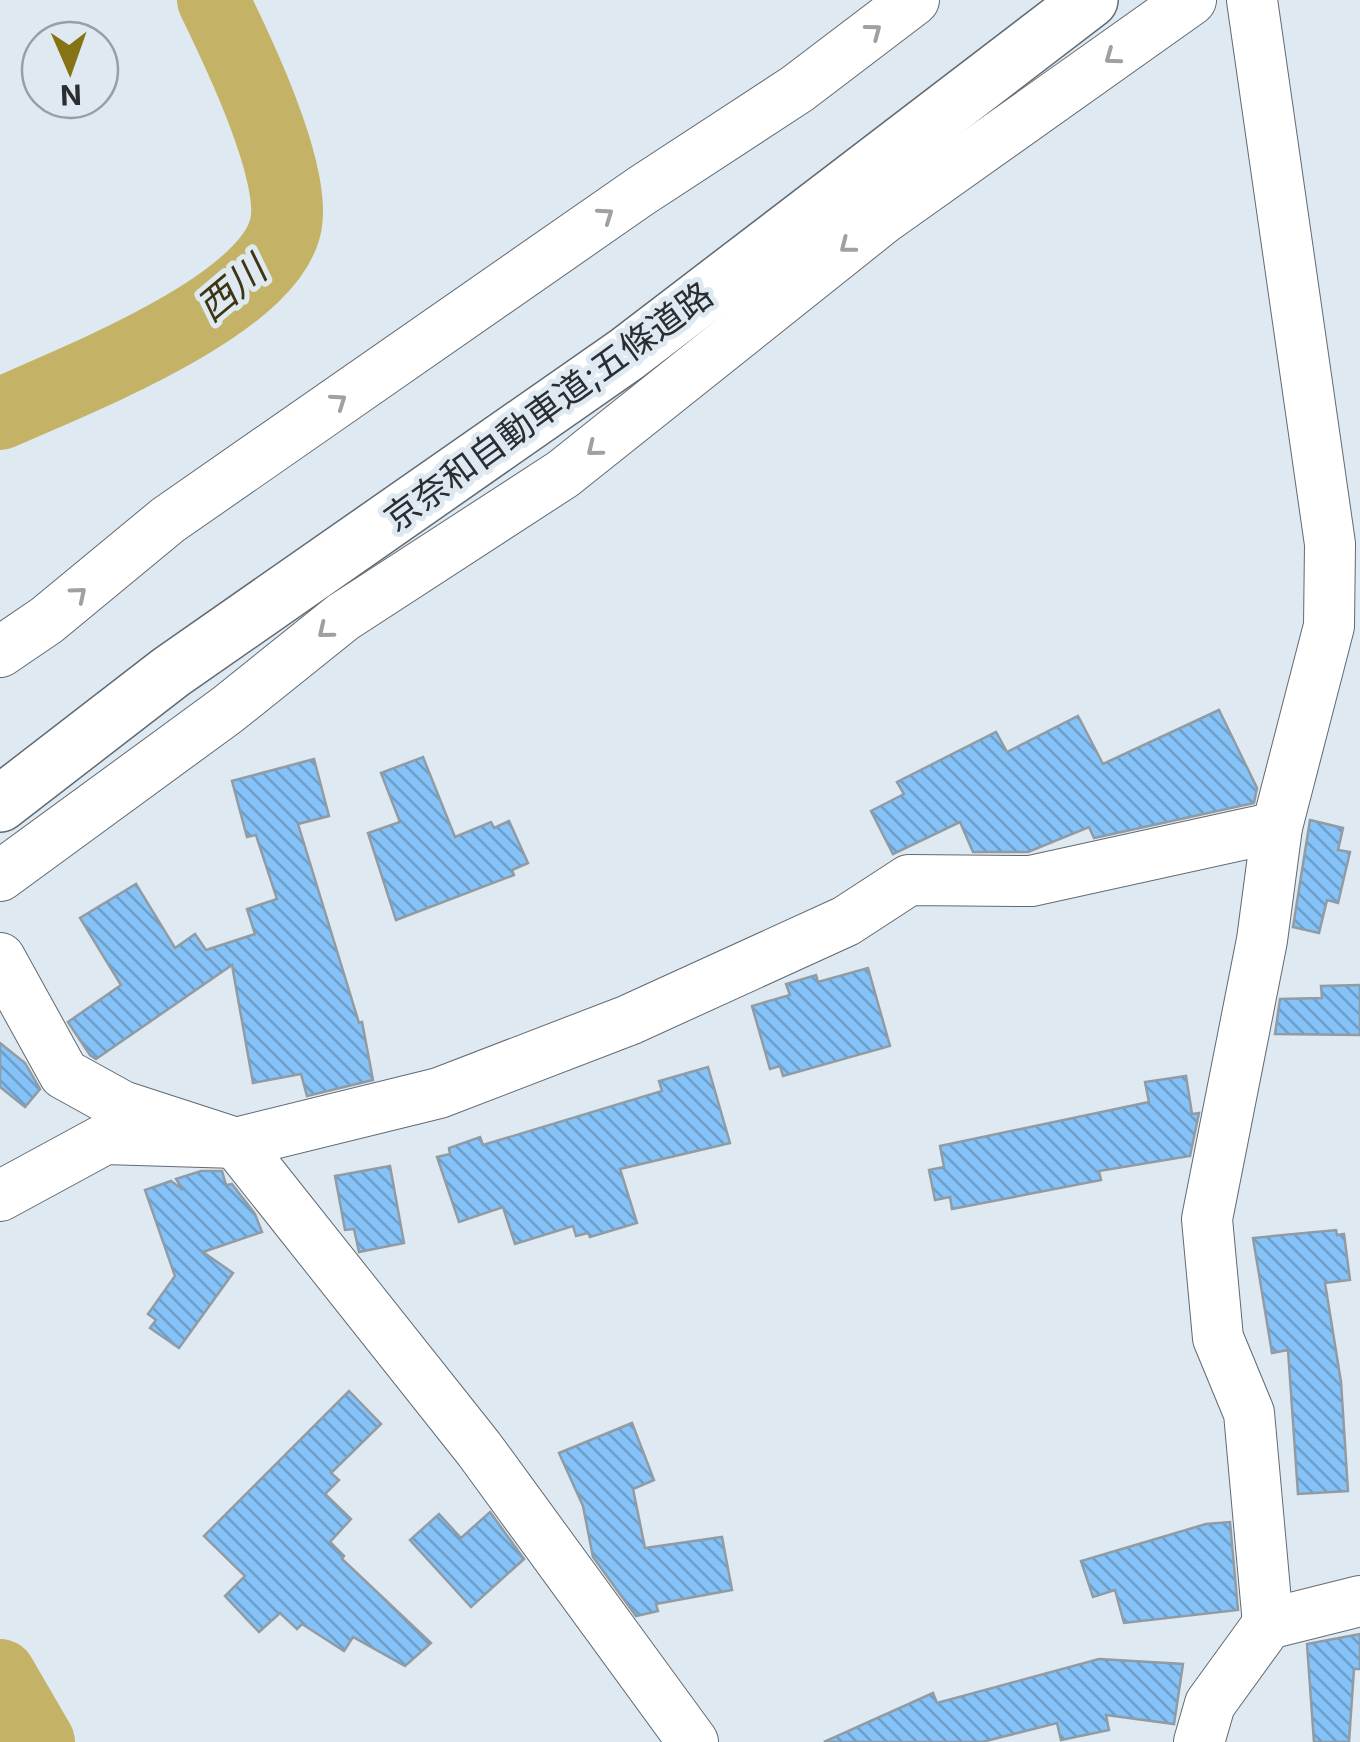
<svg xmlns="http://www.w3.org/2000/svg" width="1360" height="1742" viewBox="0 0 1360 1742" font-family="Inter,'Noto Sans JP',sans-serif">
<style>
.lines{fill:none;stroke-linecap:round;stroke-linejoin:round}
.river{stroke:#c4b366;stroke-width:72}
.building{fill:url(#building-back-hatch);stroke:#919ba3;stroke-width:2.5}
.minor-casing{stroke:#616a72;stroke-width:52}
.highway-casing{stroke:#616a72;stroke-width:58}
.minor{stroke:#fff;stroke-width:50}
.highway{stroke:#fff;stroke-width:55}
.oneway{stroke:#9fa0a2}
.labels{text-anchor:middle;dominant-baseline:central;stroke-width:10;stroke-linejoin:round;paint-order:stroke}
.street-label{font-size:35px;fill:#2a2d31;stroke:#dfe9f2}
.water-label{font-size:38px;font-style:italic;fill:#3d3513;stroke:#dfe9f2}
</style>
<defs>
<pattern id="building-back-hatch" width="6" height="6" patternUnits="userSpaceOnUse" patternTransform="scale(2.5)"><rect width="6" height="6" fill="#85c2f8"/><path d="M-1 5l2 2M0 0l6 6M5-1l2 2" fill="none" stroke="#6d9ec9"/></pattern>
</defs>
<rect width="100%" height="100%" fill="#dfe9f2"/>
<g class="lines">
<g class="river">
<path d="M 0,414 C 71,382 271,306 286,224 C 296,171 237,49 213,0"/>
<path d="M 0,1675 L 39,1742"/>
</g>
</g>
<g class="building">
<path d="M 1219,710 L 1257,788 L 1254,803 L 1094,838 L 1089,827 L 1028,852 L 973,852 L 960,822 L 893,854 L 871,811 L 904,794 L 897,782 L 996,732 L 1007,752 L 1078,716 L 1103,764 Z"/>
<path d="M 423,757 L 455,837 L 491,822 L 494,828 L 509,821 L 528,863 L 512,870 L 514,875 L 396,920 L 368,833 L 400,822 L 381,773 Z"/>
<path d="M 314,759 L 329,816 L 298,824 L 359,1023 L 362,1022 L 373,1080 L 307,1096 L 301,1074 L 253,1083 L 232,965 L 96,1059 L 90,1055 L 68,1022 L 121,985 L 80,918 L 136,884 L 175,948 L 195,934 L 206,950 L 255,934 L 247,909 L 277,899 L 256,835 L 247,837 L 232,781 Z"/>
<path d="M 1310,820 L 1343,828 L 1338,850 L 1350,852 L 1338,903 L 1327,900 L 1319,933 L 1293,927 Z"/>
<path d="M 868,968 L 890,1046 L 783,1076 L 780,1066 L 770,1069 L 752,1006 L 790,995 L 786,984 L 816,975 L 818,982 Z"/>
<path d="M 1360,985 L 1360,1035 L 1275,1034 L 1280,999 L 1322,998 L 1321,986 Z"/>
<path d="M 0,1043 L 25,1063 L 40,1089 L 25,1107 L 0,1087 Z"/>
<path d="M 708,1067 L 730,1143 L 620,1169 L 637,1223 L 590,1237 L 588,1233 L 576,1236 L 573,1226 L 515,1244 L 503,1207 L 459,1222 L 437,1157 L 450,1154 L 449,1148 L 480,1137 L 483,1145 L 662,1091 L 659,1081 Z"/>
<path d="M 1186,1076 L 1192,1114 L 1199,1113 L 1190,1156 L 1099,1171 L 1101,1180 L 952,1209 L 950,1197 L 935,1200 L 929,1170 L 944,1167 L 940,1146 L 1149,1102 L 1145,1082 Z"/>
<path d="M 390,1166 L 404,1243 L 359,1252 L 354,1229 L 345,1230 L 335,1176 Z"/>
<path d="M 201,1171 L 222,1171 L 226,1185 L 232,1184 L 255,1214 L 262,1232 L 203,1252 L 233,1273 L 179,1348 L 150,1328 L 156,1320 L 148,1314 L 175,1276 L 145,1190 L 171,1181 L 183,1190 L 176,1179 Z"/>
<path d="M 1336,1230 L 1337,1235 L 1344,1234 L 1350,1280 L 1325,1283 L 1341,1382 L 1348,1491 L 1298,1494 L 1288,1350 L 1272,1353 L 1253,1238 Z"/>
<path d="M 349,1391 L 381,1424 L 331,1473 L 339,1480 L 325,1494 L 351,1519 L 330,1542 L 344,1556 L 342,1559 L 431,1643 L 405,1666 L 353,1637 L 344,1651 L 302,1624 L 297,1629 L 280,1613 L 259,1632 L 225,1596 L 245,1576 L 204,1536 Z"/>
<path d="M 632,1423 L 654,1480 L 633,1489 L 645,1548 L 722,1537 L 732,1590 L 656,1604 L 658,1611 L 636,1616 L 593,1557 L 583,1506 L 559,1453 Z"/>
<path d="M 490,1512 L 524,1559 L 471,1607 L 410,1540 L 439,1514 L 461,1538 Z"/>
<path d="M 1230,1522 L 1238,1610 L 1124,1623 L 1115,1590 L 1093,1597 L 1081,1561 L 1206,1524 Z"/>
<path d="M 1360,1634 L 1360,1669 L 1354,1669 L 1349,1742 L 1314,1742 L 1307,1644 Z"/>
<path d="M 1099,1659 L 1183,1664 L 1174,1724 L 1106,1715 L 1109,1730 L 1061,1740 L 1057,1723 L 982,1742 L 824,1742 L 933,1693 L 937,1703 Z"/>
</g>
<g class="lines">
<g class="minor-casing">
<g id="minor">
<path d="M 1252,0 L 1330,544 L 1329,626 L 1277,827 L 1262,940 L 1207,1219 L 1218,1338 L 1249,1413 L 1268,1624"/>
<path d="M 0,652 L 47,620 L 168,520 L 641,191 L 797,89 L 914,0"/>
<path d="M 0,876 L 227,710 L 343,617 L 563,474 L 884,218 L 1191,0"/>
<path d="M 0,958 L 64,1074 L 122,1106 L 236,1143 L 479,1449 L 693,1742"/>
<path d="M 0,1196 L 105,1139 L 236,1143 L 439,1093 L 629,1020 L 846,921 L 909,880 L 1031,881 L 1277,827"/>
<path d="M 1199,1742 L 1210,1704 L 1268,1624 L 1360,1601"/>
</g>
</g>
<g class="highway-casing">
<path id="highway" d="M 0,804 L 171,672 L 627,354 L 1090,0"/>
</g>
<use href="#minor" class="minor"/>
<use href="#highway" class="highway"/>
</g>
<defs><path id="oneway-chevron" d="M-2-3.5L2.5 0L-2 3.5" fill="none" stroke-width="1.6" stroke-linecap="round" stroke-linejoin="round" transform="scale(2.5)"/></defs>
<g class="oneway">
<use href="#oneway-chevron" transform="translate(874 31) rotate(-37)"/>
<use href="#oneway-chevron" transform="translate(1112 57) rotate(144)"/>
<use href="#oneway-chevron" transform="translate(606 215) rotate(-35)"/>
<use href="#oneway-chevron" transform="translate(847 246) rotate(142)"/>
<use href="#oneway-chevron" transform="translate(339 401) rotate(-35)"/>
<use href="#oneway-chevron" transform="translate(594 449) rotate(141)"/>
<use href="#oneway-chevron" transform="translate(79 594) rotate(-40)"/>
<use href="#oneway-chevron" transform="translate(325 631) rotate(141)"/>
</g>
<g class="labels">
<g class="street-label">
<text transform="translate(548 406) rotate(-36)">京奈和自動車道;五條道路</text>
</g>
<g class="water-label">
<text transform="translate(231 288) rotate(-40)">西川</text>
</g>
</g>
<g transform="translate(70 70) rotate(178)"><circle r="48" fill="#dfe9f2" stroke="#979ea5" stroke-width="2.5"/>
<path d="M0-8L18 38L0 25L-18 38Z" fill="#857315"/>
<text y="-15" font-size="28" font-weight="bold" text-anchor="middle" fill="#2a2d31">N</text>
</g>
</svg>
